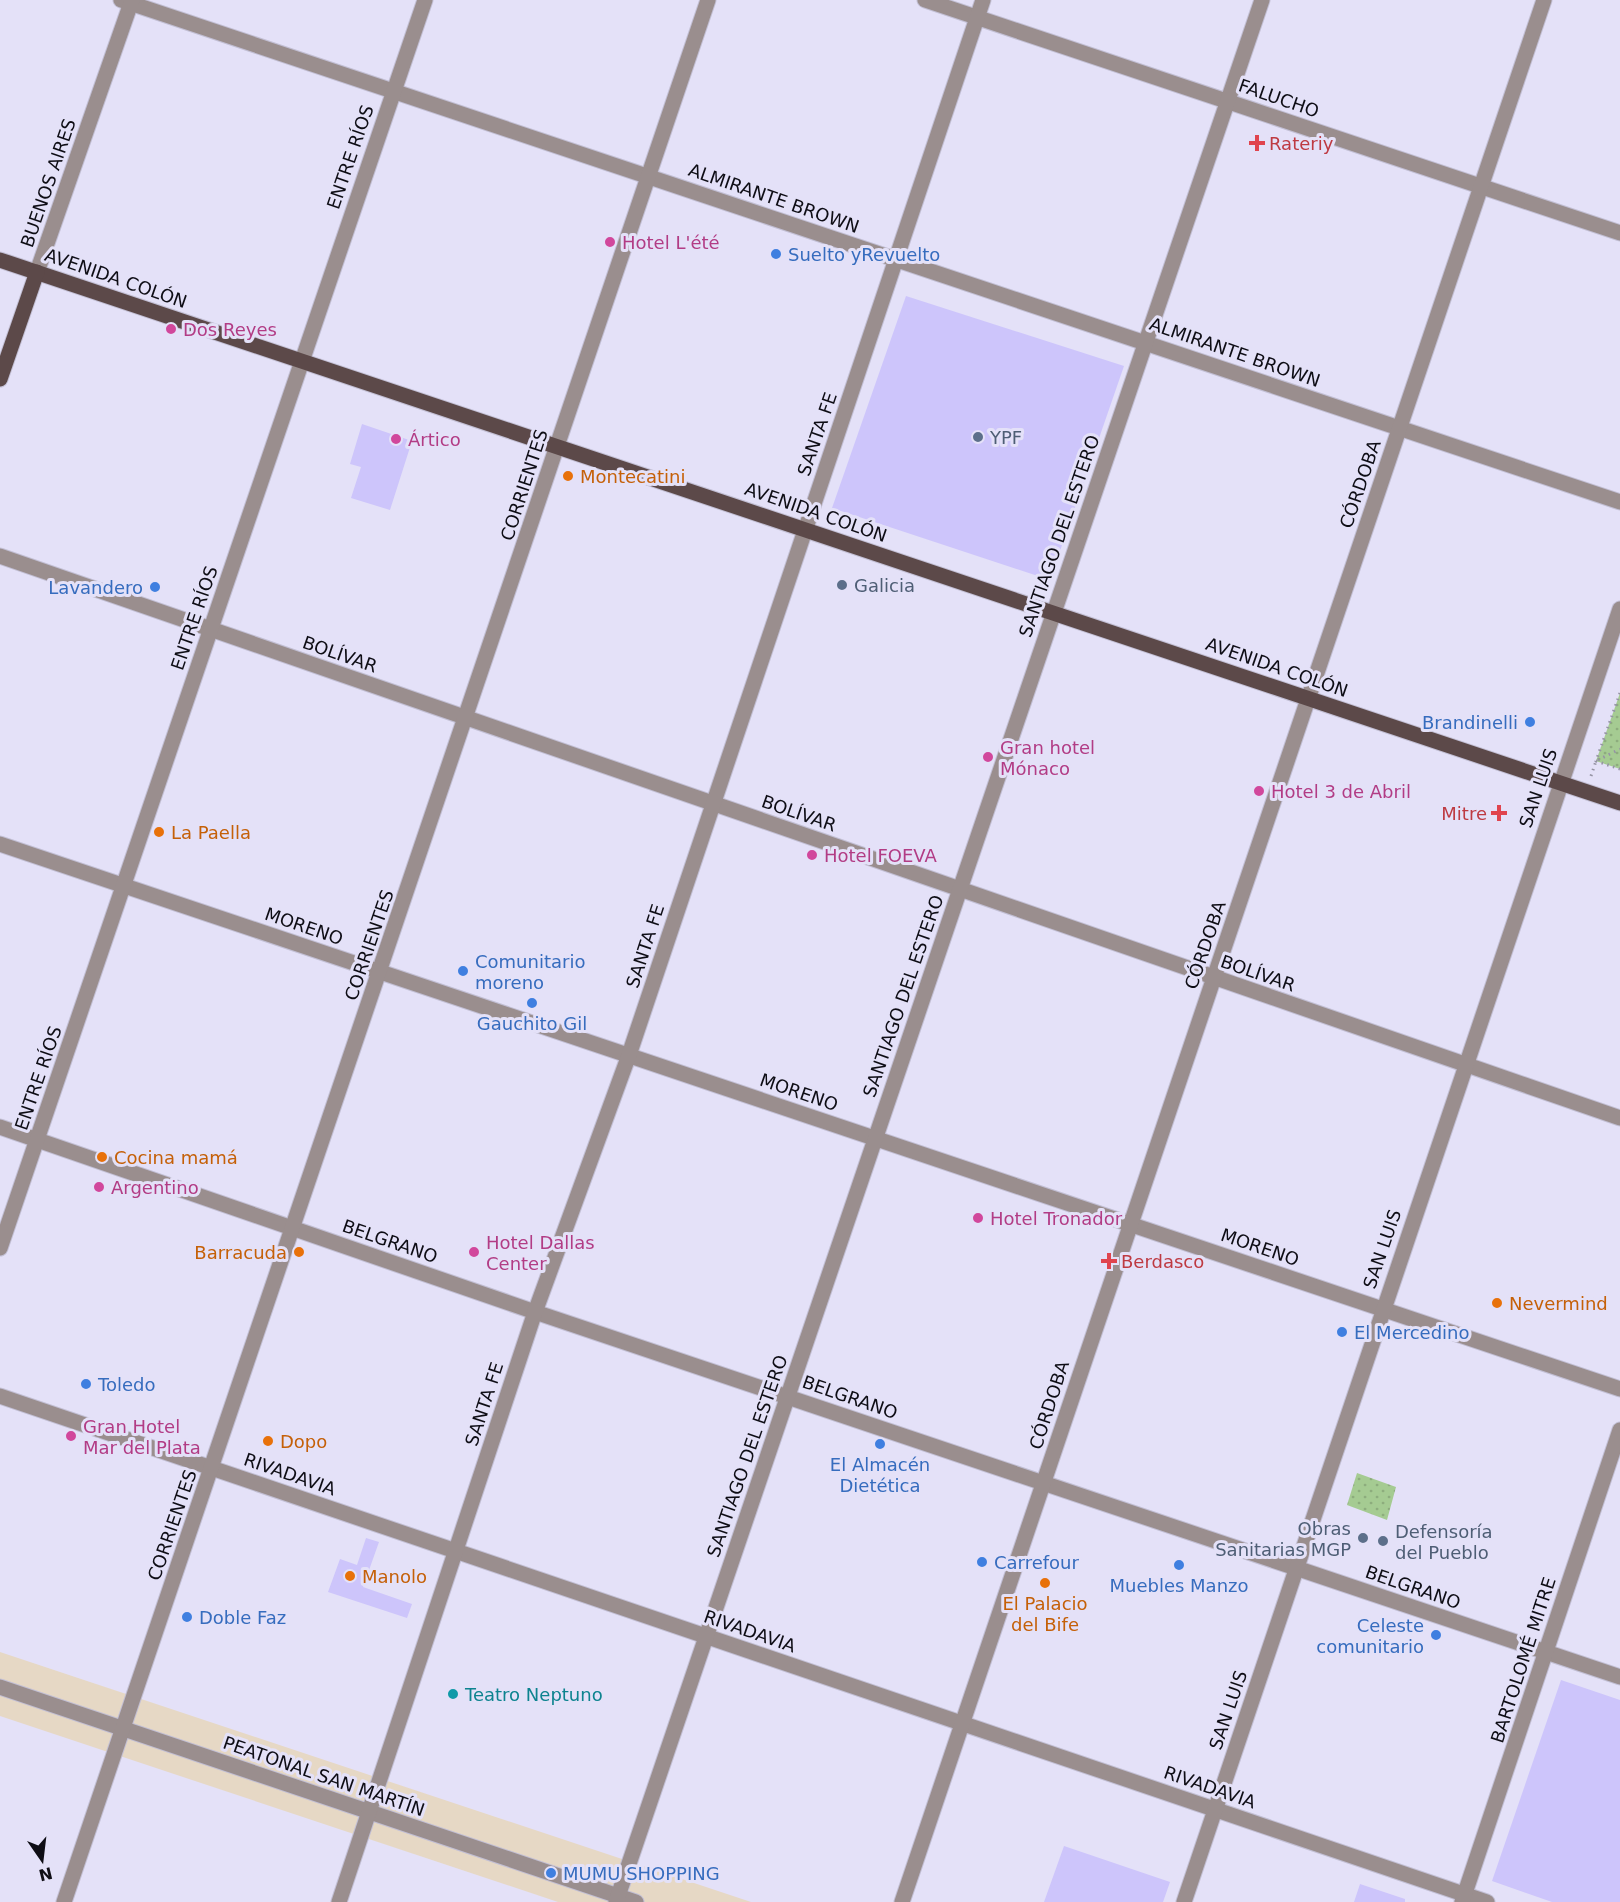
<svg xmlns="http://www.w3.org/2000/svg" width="1620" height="1902" viewBox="0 0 1620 1902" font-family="'DejaVu Sans',sans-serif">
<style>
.commercial{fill:#e6d8c5}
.park{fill:url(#park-dots)}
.building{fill:#cdc5fb}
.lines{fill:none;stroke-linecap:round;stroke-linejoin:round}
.pedestrian-casing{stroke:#c2bfd4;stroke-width:17}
.minor-casing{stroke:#c2bfd4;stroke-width:17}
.tertiary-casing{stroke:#c2bfd4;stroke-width:17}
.primary-casing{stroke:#c2bfd4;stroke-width:17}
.path{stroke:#9593a4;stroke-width:3;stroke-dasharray:1.5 4.5;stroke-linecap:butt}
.pedestrian{stroke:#9a8e8e;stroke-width:15}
.minor{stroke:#9a8e8e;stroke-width:15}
.tertiary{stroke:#9a8e8e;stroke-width:15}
.primary{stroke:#5c4949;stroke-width:15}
.health-dot{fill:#e0444e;stroke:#e4e1f8;stroke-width:2}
.hotel-dot{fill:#d1479c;stroke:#e4e1f8;stroke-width:2}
.shop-dot{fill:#3f7fe0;stroke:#e4e1f8;stroke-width:2}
.service-dot{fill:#5c6f8a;stroke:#e4e1f8;stroke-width:2}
.food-dot{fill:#e8710a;stroke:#e4e1f8;stroke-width:2}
.culture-dot{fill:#0f9aa8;stroke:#e4e1f8;stroke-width:2}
.labels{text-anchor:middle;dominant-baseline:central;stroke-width:6;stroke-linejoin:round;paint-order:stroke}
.street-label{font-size:18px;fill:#0e0d15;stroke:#e4e1f8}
.health-label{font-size:18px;fill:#be3a42;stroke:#e4e1f8;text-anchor:start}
.hotel-label{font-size:18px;fill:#b23c85;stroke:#e4e1f8;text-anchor:start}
.shop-label{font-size:18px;fill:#366cbe;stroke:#e4e1f8;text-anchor:start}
.service-label{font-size:18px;fill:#4e5e75;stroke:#e4e1f8;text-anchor:start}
.food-label{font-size:18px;fill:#c56008;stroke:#e4e1f8;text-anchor:start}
.culture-label{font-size:18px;fill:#0d838f;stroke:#e4e1f8;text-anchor:start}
</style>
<defs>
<pattern id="park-dots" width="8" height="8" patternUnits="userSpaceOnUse" patternTransform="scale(1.5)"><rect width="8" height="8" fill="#a5cb92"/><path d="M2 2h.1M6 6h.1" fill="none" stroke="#8dad7d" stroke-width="1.8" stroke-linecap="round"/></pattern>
</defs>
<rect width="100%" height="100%" fill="#e4e1f8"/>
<path class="commercial" d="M 0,1652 L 751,1902 L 558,1902 L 0,1716 Z"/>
<g class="park">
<path d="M 1620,693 L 1620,769 L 1596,761 Z"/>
<path d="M 1357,1473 L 1396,1487 L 1387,1520 L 1347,1505 Z"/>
</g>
<g class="building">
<path d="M 906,296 L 1124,366 L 1050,580 L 832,508 Z"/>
<path d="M 362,424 L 412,441 L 390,510 L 351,498 L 361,467 L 350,464 Z"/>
<path d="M 366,1538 L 379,1542 L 363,1587 L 412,1604 L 407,1618 L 328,1592 L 340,1559 L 357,1565 Z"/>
<path d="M 1561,1680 L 1620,1700 L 1620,1902 L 1552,1902 L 1492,1881 Z"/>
<path d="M 1064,1846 L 1170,1882 L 1163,1902 L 1044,1902 Z"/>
<path d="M 1360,1884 L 1405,1899 L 1405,1902 L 1354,1902 Z"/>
</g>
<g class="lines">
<g class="pedestrian-casing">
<path id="pedestrian" d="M 0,1687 L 636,1902"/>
</g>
<g class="minor-casing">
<g id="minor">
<path d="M 121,0 L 1620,502"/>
<path d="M 925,0 L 1620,233"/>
<path d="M 0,556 L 1620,1118"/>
<path d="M 0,844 L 1620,1389"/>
<path d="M 0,1127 L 535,1312 L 1620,1677"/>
<path d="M 0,1248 L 425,0"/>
<path d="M 0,1396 L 1487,1902"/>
<path d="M 64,1902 L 708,0"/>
<path d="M 339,1902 L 535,1312 L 629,1055 L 983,0"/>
<path d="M 616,1902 L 1262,0"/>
<path d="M 902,1902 L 1544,0"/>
<path d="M 1184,1902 L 1620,609"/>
<path d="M 1462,1902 L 1620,1430"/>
</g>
</g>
<g class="tertiary-casing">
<path id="tertiary" d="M 37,272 L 132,0"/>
</g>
<g class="primary-casing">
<g id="primary">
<path d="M 0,260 L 1620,803"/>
<path d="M 0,379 L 37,272"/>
</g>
</g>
<g class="path">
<path d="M 1620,693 L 1596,761 L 1620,769"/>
<path d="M 1591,776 L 1596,761 L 1620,749"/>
</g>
<use href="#pedestrian" class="pedestrian"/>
<use href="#minor" class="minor"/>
<use href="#tertiary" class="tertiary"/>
<use href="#primary" class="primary"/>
</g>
<g class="health-dot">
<path d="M1254 134h6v6h6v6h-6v6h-6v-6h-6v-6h6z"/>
<path d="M1496 804h6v6h6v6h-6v6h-6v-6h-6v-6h6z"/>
<path d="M1106 1252h6v6h6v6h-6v6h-6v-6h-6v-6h6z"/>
</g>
<g class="hotel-dot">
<circle cx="610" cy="242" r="6"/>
<circle cx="171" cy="329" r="6"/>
<circle cx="396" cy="439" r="6"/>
<circle cx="988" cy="757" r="6"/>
<circle cx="1259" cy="791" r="6"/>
<circle cx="812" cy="855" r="6"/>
<circle cx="99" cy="1187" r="6"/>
<circle cx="978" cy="1218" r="6"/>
<circle cx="474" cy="1252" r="6"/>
<circle cx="71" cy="1436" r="6"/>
</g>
<g class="shop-dot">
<circle cx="776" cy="254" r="6"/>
<circle cx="155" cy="587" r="6"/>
<circle cx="1530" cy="722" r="6"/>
<circle cx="463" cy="971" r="6"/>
<circle cx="532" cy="1003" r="6"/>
<circle cx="1342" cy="1332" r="6"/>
<circle cx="86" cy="1384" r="6"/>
<circle cx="880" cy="1444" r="6"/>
<circle cx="982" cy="1562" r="6"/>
<circle cx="1179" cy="1565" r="6"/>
<circle cx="187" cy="1617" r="6"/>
<circle cx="1436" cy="1635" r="6"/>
<circle cx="551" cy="1873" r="6"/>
</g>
<g class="service-dot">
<circle cx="978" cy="437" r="6"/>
<circle cx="842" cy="585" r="6"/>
<circle cx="1363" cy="1538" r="6"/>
<circle cx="1383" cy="1541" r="6"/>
</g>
<g class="food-dot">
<circle cx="568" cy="476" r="6"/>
<circle cx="159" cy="832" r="6"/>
<circle cx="102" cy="1157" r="6"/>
<circle cx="299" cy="1252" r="6"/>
<circle cx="1497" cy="1303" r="6"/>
<circle cx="268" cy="1441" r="6"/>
<circle cx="350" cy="1576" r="6"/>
<circle cx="1045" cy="1583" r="6"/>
</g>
<circle class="culture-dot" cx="453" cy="1694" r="6"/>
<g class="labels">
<g class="street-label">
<text transform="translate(1279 98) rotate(19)">FALUCHO</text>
<text transform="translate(350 157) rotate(-71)">ENTRE RÍOS</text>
<text transform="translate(48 183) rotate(-71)">BUENOS AIRES</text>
<text transform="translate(774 198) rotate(19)">ALMIRANTE BROWN</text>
<text transform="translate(116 278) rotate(19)">AVENIDA COLÓN</text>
<text transform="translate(1235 352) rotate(19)">ALMIRANTE BROWN</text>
<text transform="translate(817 434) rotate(-71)">SANTA FE</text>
<text transform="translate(1360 484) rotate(-71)">CÓRDOBA</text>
<text transform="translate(524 485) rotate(-72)">CORRIENTES</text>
<text transform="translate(816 512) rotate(19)">AVENIDA COLÓN</text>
<text transform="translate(1059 536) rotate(-71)">SANTIAGO DEL ESTERO</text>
<text transform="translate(194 618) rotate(-71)">ENTRE RÍOS</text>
<text transform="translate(340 654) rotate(19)">BOLÍVAR</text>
<text transform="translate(1277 667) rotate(19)">AVENIDA COLÓN</text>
<text transform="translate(1538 788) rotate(-71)">SAN LUIS</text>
<text transform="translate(799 813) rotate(19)">BOLÍVAR</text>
<text transform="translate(304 926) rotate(19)">MORENO</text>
<text transform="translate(369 945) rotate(-71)">CORRIENTES</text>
<text transform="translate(1205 945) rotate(-71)">CÓRDOBA</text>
<text transform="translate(645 946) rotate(-72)">SANTA FE</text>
<text transform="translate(1258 973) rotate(19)">BOLÍVAR</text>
<text transform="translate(903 996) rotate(-71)">SANTIAGO DEL ESTERO</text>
<text transform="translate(38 1078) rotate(-71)">ENTRE RÍOS</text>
<text transform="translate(799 1092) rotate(19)">MORENO</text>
<text transform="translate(390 1241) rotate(19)">BELGRANO</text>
<text transform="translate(1260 1247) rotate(19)">MORENO</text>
<text transform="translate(1382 1249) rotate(-71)">SAN LUIS</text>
<text transform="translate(850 1397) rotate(19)">BELGRANO</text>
<text transform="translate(484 1404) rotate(-72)">SANTA FE</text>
<text transform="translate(1049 1405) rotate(-72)">CÓRDOBA</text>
<text transform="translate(747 1456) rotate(-71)">SANTIAGO DEL ESTERO</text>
<text transform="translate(290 1474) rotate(19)">RIVADAVIA</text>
<text transform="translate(172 1525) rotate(-71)">CORRIENTES</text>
<text transform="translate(1413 1587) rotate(19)">BELGRANO</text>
<text transform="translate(750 1631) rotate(19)">RIVADAVIA</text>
<text transform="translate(1523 1660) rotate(-72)">BARTOLOMÉ MITRE</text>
<text transform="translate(1228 1710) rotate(-71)">SAN LUIS</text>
<text transform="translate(324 1776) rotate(19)">PEATONAL SAN MARTÍN</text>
<text transform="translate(1210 1787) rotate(19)">RIVADAVIA</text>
</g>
<g class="health-label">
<text x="1269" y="143">Rateriy</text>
<text x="1487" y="813" text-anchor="end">Mitre</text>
<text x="1121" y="1261">Berdasco</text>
</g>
<g class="hotel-label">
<text x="622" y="242">Hotel L'été</text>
<text x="183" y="329">Dos Reyes</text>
<text x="408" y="439">Ártico</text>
<text x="1000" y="747">Gran hotel<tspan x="1000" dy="21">Mónaco</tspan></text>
<text x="1271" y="791">Hotel 3 de Abril</text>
<text x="824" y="855">Hotel FOEVA</text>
<text x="111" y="1187">Argentino</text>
<text x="990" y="1218">Hotel Tronador</text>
<text x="486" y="1242">Hotel Dallas<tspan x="486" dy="21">Center</tspan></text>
<text x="83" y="1426">Gran Hotel<tspan x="83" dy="21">Mar del Plata</tspan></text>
</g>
<g class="shop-label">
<text x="788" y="254">Suelto yRevuelto</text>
<text x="143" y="587" text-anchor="end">Lavandero</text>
<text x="1518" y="722" text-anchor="end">Brandinelli</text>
<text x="475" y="961">Comunitario<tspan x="475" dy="21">moreno</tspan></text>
<text x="532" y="1023" text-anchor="middle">Gauchito Gil</text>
<text x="1354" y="1332">El Mercedino</text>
<text x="98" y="1384">Toledo</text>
<text x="880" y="1464" text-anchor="middle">El Almacén<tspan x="880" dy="21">Dietética</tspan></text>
<text x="994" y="1562">Carrefour</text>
<text x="1179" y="1585" text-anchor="middle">Muebles Manzo</text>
<text x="199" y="1617">Doble Faz</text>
<text x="1424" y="1625" text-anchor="end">Celeste<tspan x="1424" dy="21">comunitario</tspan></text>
<text x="563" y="1873">MUMU SHOPPING</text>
</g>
<g class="service-label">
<text x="990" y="437">YPF</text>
<text x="854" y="585">Galicia</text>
<text x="1351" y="1528" text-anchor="end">Obras<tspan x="1351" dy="21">Sanitarias MGP</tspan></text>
<text x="1395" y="1531">Defensoría<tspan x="1395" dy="21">del Pueblo</tspan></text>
</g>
<g class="food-label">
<text x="580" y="476">Montecatini</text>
<text x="171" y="832">La Paella</text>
<text x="114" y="1157">Cocina mamá</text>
<text x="287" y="1252" text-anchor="end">Barracuda</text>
<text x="1509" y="1303">Nevermind</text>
<text x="280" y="1441">Dopo</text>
<text x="362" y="1576">Manolo</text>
<text x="1045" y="1603" text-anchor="middle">El Palacio<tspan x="1045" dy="21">del Bife</tspan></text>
</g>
<g class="culture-label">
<text x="465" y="1694">Teatro Neptuno</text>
</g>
</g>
<g transform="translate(42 1860) rotate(166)" stroke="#e4e1f8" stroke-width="4.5" paint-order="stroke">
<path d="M0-4.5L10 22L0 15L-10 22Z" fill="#0e0d15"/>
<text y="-9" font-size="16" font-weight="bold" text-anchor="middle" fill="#0e0d15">N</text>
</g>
</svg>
